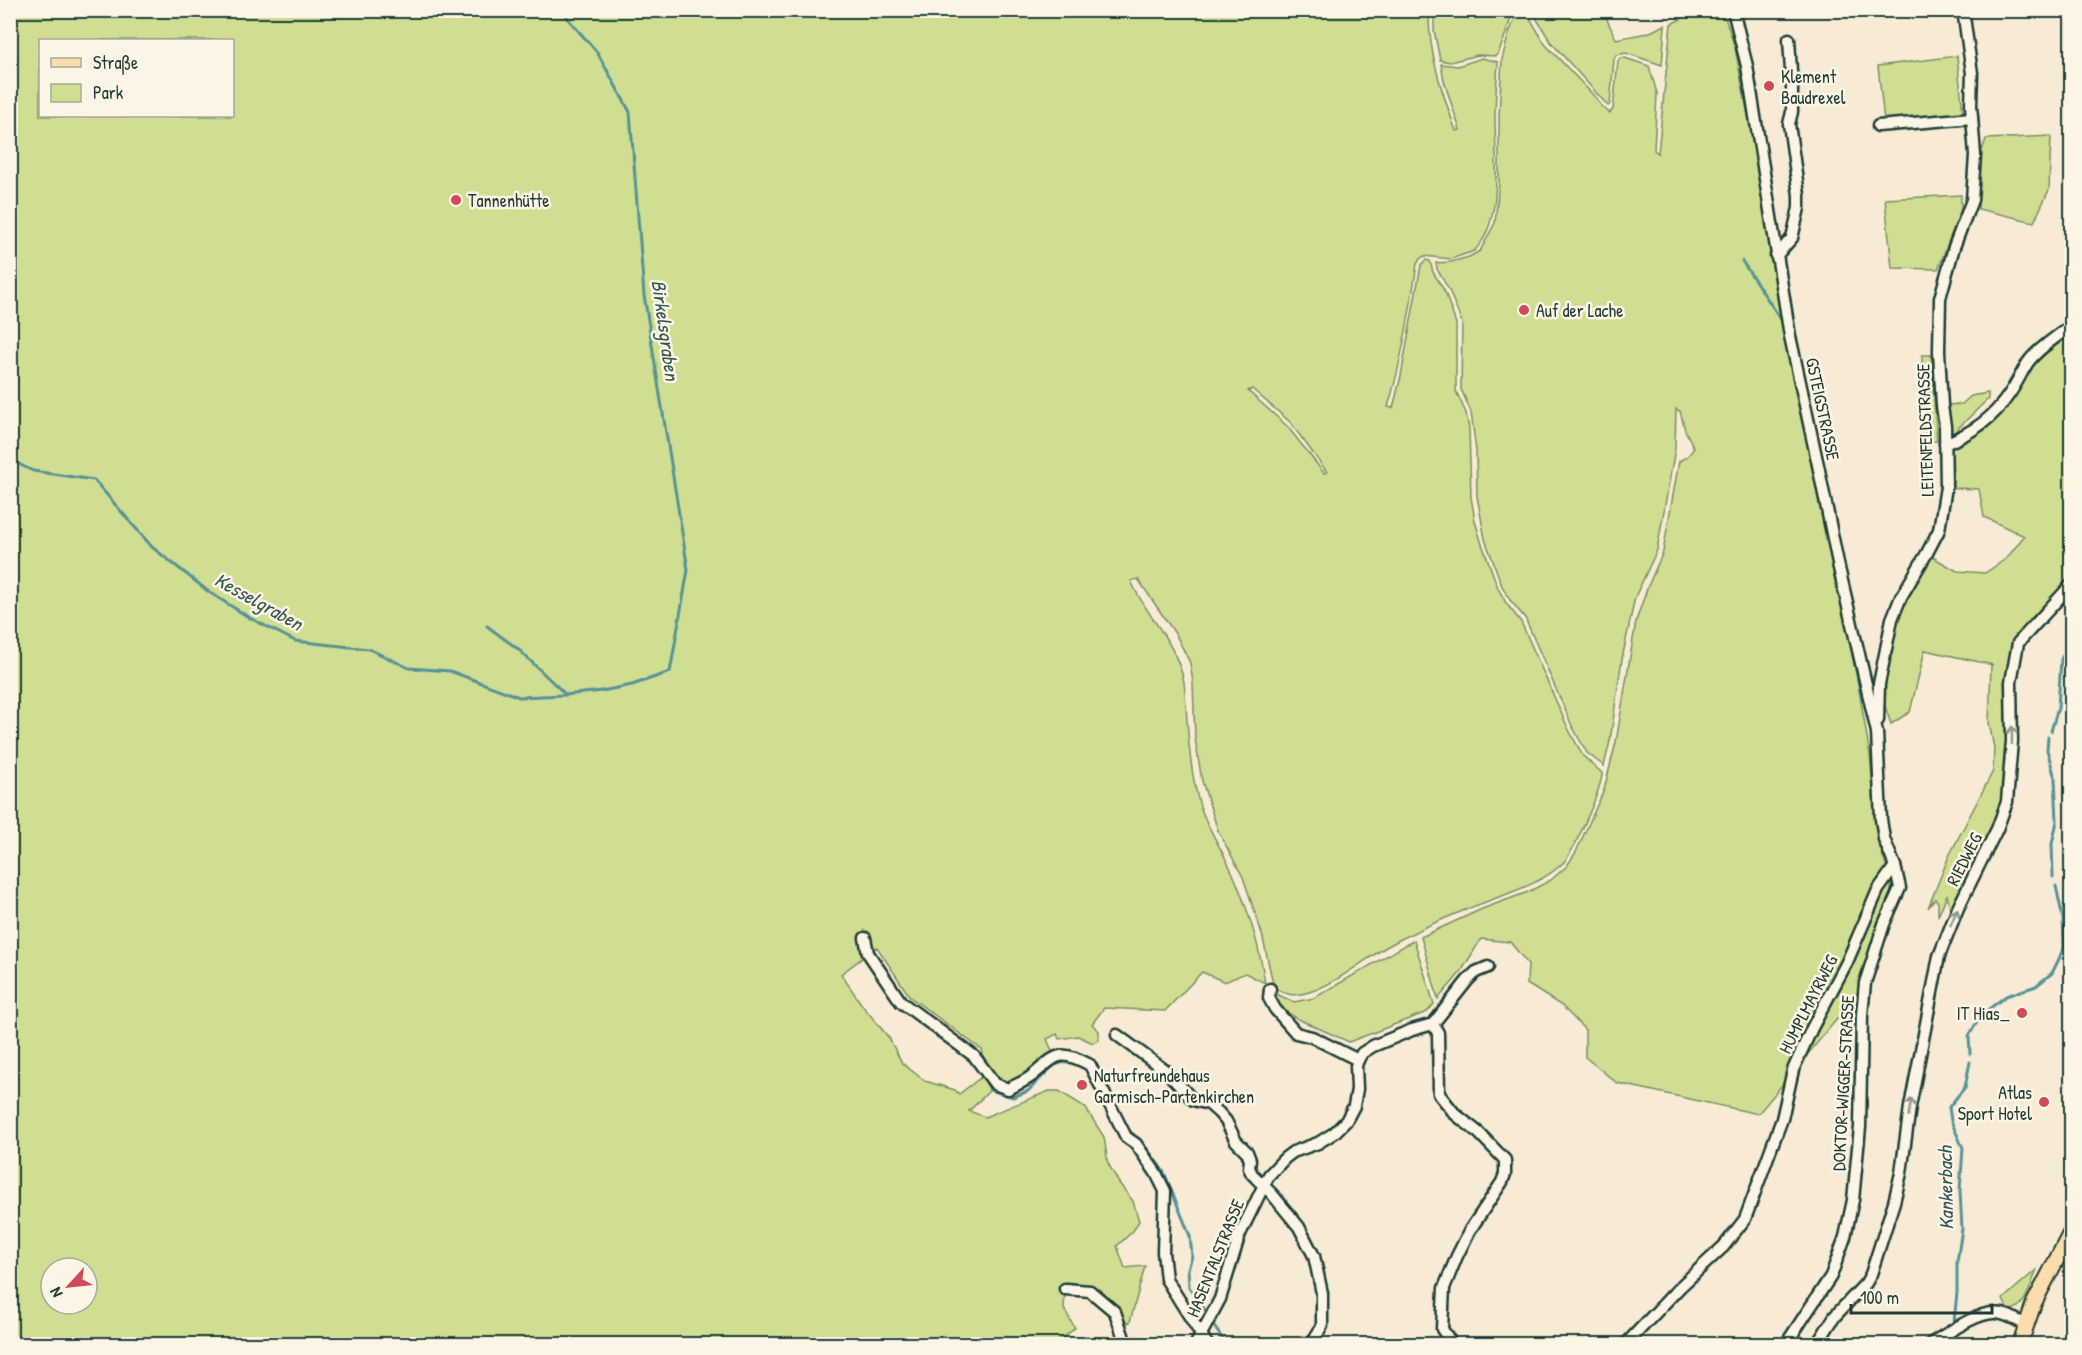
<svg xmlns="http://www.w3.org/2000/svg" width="2082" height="1355" viewBox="0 0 2082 1355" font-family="'Patrick Hand',sans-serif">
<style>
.green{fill:#cfde91;stroke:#778e62;stroke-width:1.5;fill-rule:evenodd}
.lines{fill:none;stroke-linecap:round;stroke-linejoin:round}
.stream{stroke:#569296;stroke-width:3}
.minor-casing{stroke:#1f3d34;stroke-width:15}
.major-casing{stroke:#1f3d34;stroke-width:18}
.minor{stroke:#fcf5e5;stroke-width:10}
.major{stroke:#faddab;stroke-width:14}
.oneway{stroke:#8e998c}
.poi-dot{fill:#d1495b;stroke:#fcf5e5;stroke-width:2}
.labels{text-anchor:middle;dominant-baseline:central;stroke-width:5;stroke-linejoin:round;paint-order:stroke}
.poi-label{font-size:18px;fill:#1f3d34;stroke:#fcf5e5;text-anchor:start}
.street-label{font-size:18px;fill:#1f3d34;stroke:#fcf5e5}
.water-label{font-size:20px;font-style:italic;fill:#315955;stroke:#fcf5e5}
</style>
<rect width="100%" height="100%" fill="#f8ebd6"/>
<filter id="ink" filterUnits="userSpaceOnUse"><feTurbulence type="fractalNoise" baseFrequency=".0167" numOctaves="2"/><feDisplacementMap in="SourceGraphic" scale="12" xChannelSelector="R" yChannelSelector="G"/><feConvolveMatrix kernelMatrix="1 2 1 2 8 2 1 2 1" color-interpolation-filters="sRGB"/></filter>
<g filter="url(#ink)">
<g class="green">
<path d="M 10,11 L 1429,11 C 1428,52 1442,92 1456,131 L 1460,130 L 1444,81 L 1441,64 L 1458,66 L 1482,58 L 1498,62 C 1497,80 1495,99 1495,117 C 1495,155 1504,223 1474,251 L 1451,259 L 1424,256 L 1420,259 L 1417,264 C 1410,312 1402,361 1388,407 L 1393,408 L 1401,376 L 1421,265 L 1426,260 L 1430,261 L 1433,272 L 1445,292 L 1456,324 L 1456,391 L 1466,413 L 1469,429 L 1471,497 L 1475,521 L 1481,541 L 1498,588 L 1506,603 L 1521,622 L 1568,728 L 1583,756 L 1602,773 C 1602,788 1573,854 1562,864 C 1547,878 1528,886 1510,893 C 1468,908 1427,924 1388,946 C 1364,960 1334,985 1309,992 C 1293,997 1288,995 1274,988 L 1262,934 L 1243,877 L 1218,831 L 1202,781 L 1195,738 L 1193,683 L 1190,663 L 1176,635 L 1138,579 L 1131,581 C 1147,618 1175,639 1184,682 C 1188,723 1188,766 1200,806 C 1209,832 1226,855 1236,881 C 1249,913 1260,949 1265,983 L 1245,973 L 1225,982 L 1202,972 L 1165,1011 L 1104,1008 L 1092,1024 L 1099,1031 L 1099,1040 L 1093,1043 L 1078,1036 L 1059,1039 L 1057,1034 L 1047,1039 L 1053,1053 L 1050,1054 L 1046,1062 L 1008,1089 L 995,1084 L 986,1065 L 982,1050 L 910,997 L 877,947 L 841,974 L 862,1005 L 889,1038 L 902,1063 L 925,1081 L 955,1090 L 959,1094 L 984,1075 L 990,1090 L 969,1111 L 985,1117 L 1049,1091 L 1059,1091 L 1085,1107 L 1104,1137 L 1108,1163 L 1119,1183 L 1133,1201 L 1139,1221 L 1133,1231 L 1117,1246 L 1125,1268 L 1145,1266 L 1130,1322 L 1121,1327 L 1090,1292 L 1065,1289 L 1064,1309 L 1075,1328 L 1055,1344 L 11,1344 ZM 40,40 L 232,40 L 232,116 L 40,116 ZM 1252,389 L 1290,422 L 1327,472 L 1324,473 L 1287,426 L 1248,391 ZM 51,1268 L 87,1268 L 87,1304 L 51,1304 Z"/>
<path d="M 1434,11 L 1434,10 L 1513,11 C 1511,18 1500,53 1496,56 L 1478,55 L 1450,62 L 1440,60 L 1434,30 Z"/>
<path d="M 1518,11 L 1526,11 L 1545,44 L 1596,98 L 1602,107 L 1610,113 L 1613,109 L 1618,61 L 1620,58 L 1625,58 L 1649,66 L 1657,93 L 1654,150 L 1658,153 L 1671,24 L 1681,19 L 1683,11 L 1723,11 L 1735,48 L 1752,135 L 1775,271 L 1857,678 L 1870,755 L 1878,842 L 1891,880 L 1891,892 L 1865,964 L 1857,995 L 1758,1114 L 1617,1083 L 1585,1057 L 1585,1030 L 1562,1006 L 1527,984 L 1528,964 L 1510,942 L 1481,939 L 1461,972 L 1438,999 L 1421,937 L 1482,909 L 1528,892 L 1551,880 L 1567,866 L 1576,852 L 1604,790 L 1616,742 L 1636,621 L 1648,586 L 1663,552 L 1679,461 L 1688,456 L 1694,448 L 1685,430 L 1680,411 L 1676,409 L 1675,449 L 1657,550 L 1635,597 L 1622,659 L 1610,741 L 1604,766 L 1587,753 L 1572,726 L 1525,618 L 1510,600 L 1502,586 L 1485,539 L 1477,496 L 1476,451 L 1471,412 L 1461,389 L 1462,323 L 1449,290 L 1437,269 L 1436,263 L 1451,262 L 1469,257 L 1480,251 L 1495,223 L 1499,183 L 1499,115 L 1502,59 L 1509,33 Z"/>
<path d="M 1532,11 L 1603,11 L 1616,39 L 1648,33 L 1665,25 L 1662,65 L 1626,53 L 1616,55 L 1614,59 L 1610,104 L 1608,106 L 1550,41 Z"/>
<path d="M 1957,56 L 1963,113 L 1884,121 L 1878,66 Z"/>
<path d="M 2051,136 L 2049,190 L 2034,222 L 1978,209 L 1980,156 L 1986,139 Z"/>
<path d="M 1961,195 L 1961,210 L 1938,269 L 1892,268 L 1885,199 Z"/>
<path d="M 2071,331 L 2071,581 L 2015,640 L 2001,813 L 1952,918 L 1947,895 L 1938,916 L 1938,902 L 1935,899 L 1928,908 L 1949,856 L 1993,771 L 1994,748 L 1989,723 L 1991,665 L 1993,665 L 1925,650 L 1910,712 L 1891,724 C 1889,717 1885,709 1884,701 C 1881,648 1903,599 1931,556 L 1957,571 L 1985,573 L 2007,558 L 2024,536 L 1984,517 L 1979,489 L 1954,488 L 1951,449 L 1977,435 L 1992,422 L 2013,396 L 2034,362 L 2056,341 Z"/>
<path d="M 1922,355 L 1931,355 L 1937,441 L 1925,442 Z"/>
<path d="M 1988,393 L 1988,399 L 1953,433 L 1948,435 L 1946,405 L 1962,404 L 1971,396 Z"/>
<path d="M 1414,940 L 1434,1004 L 1427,1012 L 1349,1042 L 1298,1019 L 1275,1005 L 1274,993 L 1294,1002 L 1314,998 Z"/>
<path d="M 2037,1269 C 2031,1283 2026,1311 2008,1310 L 2003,1299 Z"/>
</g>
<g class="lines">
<g class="stream">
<path d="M 1742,261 L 1784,324"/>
<path d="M 10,460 L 33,471 L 94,480 L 152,547 L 209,592 L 250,618 L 295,641 L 369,649 L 409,668 L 450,671 L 519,697 L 565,695 L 602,691 L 632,685 L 670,672 L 688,570 L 644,295 L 630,112 L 597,52 L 568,19 L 564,10"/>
<path d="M 487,626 L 518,649 L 565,694"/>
<path d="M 1850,640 L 1862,700"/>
<path d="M 2051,731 L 2058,708 L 2061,659 L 2072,641"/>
<path d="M 2048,737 L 2047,750 L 2055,778 L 2057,821 L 2052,844 L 2053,877"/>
<path d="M 1970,1054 L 1969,1036 L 1981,1015 L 2006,996 L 2036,986 L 2052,973 L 2059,959 L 2064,946 L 2063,919 L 2056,886"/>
<path d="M 1099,1073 L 1103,1077 L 1106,1085"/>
<path d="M 984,1077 L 990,1090 L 1013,1097 L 1028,1091 L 1054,1065 L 1069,1061"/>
<path d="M 1125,1126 L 1149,1151 L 1164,1172 L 1190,1236 L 1192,1256 L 1188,1269 L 1189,1287 L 1205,1310"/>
<path d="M 1954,1322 L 1957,1293 L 1957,1262 L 1962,1229 L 1960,1191 L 1963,1148 L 1951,1121 L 1949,1107 L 1965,1087 L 1970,1062"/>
<path d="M 1213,1325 L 1226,1344"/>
</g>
<g class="minor-casing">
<g id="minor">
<path d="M 1733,10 L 1747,66 L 1790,336 L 1818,465 L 1839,568 L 1877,732 L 1881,819 L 1884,839 L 1895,866 L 1900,888 L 1884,924 L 1865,983 L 1862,1015 L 1860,1127 L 1853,1200 L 1845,1237 L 1831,1276 L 1786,1344"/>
<path d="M 1878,126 L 1972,118"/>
<path d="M 1776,256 L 1792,238 L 1799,208 L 1799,195 L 1789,124 L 1792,112 L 1792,87 L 1789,39"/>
<path d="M 1945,444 C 1973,432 1993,419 2010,393 C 2017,383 2022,371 2029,361 C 2041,346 2057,337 2072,325"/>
<path d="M 1878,720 L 1879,684 L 1892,619 L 1901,597 L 1927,553 L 1939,530 L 1946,487 L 1945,426 L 1942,406 L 1939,351 L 1940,298 L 1954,247 L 1972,200 L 1975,155 L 1971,105 L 1972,73 L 1963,10"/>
<path d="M 865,938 L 868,953 L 901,1002 L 974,1056 L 995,1084 L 1008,1089 C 1016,1085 1026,1081 1033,1075 C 1057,1055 1059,1048 1090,1065 L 1126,1137 L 1136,1144 L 1156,1173 L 1165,1191 L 1163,1252 L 1166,1279 L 1207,1344"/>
<path d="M 1433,1024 L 1438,1033 L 1439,1094 L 1455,1114 L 1479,1133 L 1505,1160 L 1505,1174 L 1502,1182 L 1470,1230 L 1457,1256 L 1444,1288 L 1442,1329 L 1452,1344"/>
<path d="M 1117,1035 L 1166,1071 L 1193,1100 L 1209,1104 L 1219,1113 L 1226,1121 L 1236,1141 L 1247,1152 L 1250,1160 L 1249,1168 L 1252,1174 L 1272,1194 L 1299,1227 L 1314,1256 L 1322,1293 L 1322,1326 L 1315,1338"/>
<path d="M 1358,1060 L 1362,1053 L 1373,1046 L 1412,1030 L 1433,1024 L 1467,981 L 1476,972 L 1488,967"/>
<path d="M 1065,1289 L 1090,1291 L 1115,1312 L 1126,1344"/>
<path d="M 1196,1344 L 1220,1299 L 1240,1234 L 1263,1187 L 1269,1175 L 1285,1158 L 1293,1152 L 1318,1143 L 1334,1133 L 1346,1121 L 1354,1106 L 1357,1089 L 1356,1066 L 1358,1060 L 1312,1037 L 1296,1033 L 1275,1009 L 1269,998 L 1270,989"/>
<path d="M 1626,1344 L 1680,1287 L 1724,1246 L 1745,1219 L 1782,1119 L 1793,1070 L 1812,1028 L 1847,962 L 1878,890 L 1895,866"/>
<path d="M 1817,1344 L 1835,1316 L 1866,1283 L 1871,1274 L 1894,1202 L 1901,1173 L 1910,1107 L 1939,956 L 1958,908 L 1997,829 L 2007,802 L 2012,741 L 2011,682 L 2018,643 L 2072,584"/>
<path d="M 1930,1344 C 1946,1335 1976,1312 1995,1313 C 2006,1313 2016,1320 2026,1325"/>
</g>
</g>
<g class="major-casing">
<path id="major" d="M 2020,1344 L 2034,1303 L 2072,1230"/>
</g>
<use href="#minor" class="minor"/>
<use href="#major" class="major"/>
</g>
<defs><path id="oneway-shaft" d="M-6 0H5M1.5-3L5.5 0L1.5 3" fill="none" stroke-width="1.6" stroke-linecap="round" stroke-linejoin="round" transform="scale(1.5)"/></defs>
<g class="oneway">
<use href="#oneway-shaft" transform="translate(2012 735) rotate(-89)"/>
<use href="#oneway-shaft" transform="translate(1954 917) rotate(-67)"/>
<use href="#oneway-shaft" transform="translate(1910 1107) rotate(-80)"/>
</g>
</g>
<g class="poi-dot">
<circle cx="1769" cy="86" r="6"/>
<circle cx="456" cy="200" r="6"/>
<circle cx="1524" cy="310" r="6"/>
<circle cx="2022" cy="1013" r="6"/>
<circle cx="1082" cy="1085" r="6"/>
<circle cx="2044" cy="1102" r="6"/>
</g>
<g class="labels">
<g class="poi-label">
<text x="1781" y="76">Klement<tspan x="1781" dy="21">Baudrexel</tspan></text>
<text x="468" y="200">Tannenhütte</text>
<text x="1536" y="310">Auf der Lache</text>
<text x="2010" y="1013" text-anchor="end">IT Hias_</text>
<text x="1094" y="1075">Naturfreundehaus<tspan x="1094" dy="21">Garmisch-Partenkirchen</tspan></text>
<text x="2032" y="1092" text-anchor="end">Atlas<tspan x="2032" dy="21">Sport Hotel</tspan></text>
</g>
<g class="street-label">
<text transform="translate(1823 409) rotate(78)">GSTEIGSTRASSE</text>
<text transform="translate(1925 430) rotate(-92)">LEITENFELDSTRASSE</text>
<text transform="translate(1964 859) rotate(-63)">RIEDWEG</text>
<text transform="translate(1808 1004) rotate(-63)">HUMPLMAYRWEG</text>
<text transform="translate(1843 1083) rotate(-87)">DOKTOR-WIGGER-STRASSE</text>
<text transform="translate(1215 1258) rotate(-68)">HASENTALSTRASSE</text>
</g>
<g class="water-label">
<text transform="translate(666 330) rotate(82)">Birkelsgraben</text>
<text transform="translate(259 601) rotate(29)">Kesselgraben</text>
<text transform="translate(1945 1188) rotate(-91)">Kankerbach</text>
</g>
</g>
<rect width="2082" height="1355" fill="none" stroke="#fcf5e5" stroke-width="36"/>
<rect x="18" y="18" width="2046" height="1319" fill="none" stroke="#1f3d34" stroke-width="2" filter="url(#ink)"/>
<rect x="39" y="39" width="195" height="78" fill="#fcf5e5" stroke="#a4ab9e" stroke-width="1.5"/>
<rect x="51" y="58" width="30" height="9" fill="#faddab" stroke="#a4ab9e" stroke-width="1.5"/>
<text x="93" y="69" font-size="18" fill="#1f3d34">Straße</text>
<rect x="51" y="84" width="30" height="18" fill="#cfde91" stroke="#a4ab9e" stroke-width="1.5"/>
<text x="93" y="99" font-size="18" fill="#1f3d34">Park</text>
<g transform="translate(69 1286) rotate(243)"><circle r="28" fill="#fcf5e5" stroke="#a4ab9e" stroke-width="1.5"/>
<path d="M0-4.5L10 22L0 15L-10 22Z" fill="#d1495b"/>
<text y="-9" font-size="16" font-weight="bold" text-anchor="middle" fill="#1f3d34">N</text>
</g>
<path d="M1851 1304v9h141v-9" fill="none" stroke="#1f3d34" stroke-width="3"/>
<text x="1860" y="1304" font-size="18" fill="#1f3d34" stroke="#fcf5e5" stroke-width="4.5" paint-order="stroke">100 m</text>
</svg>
